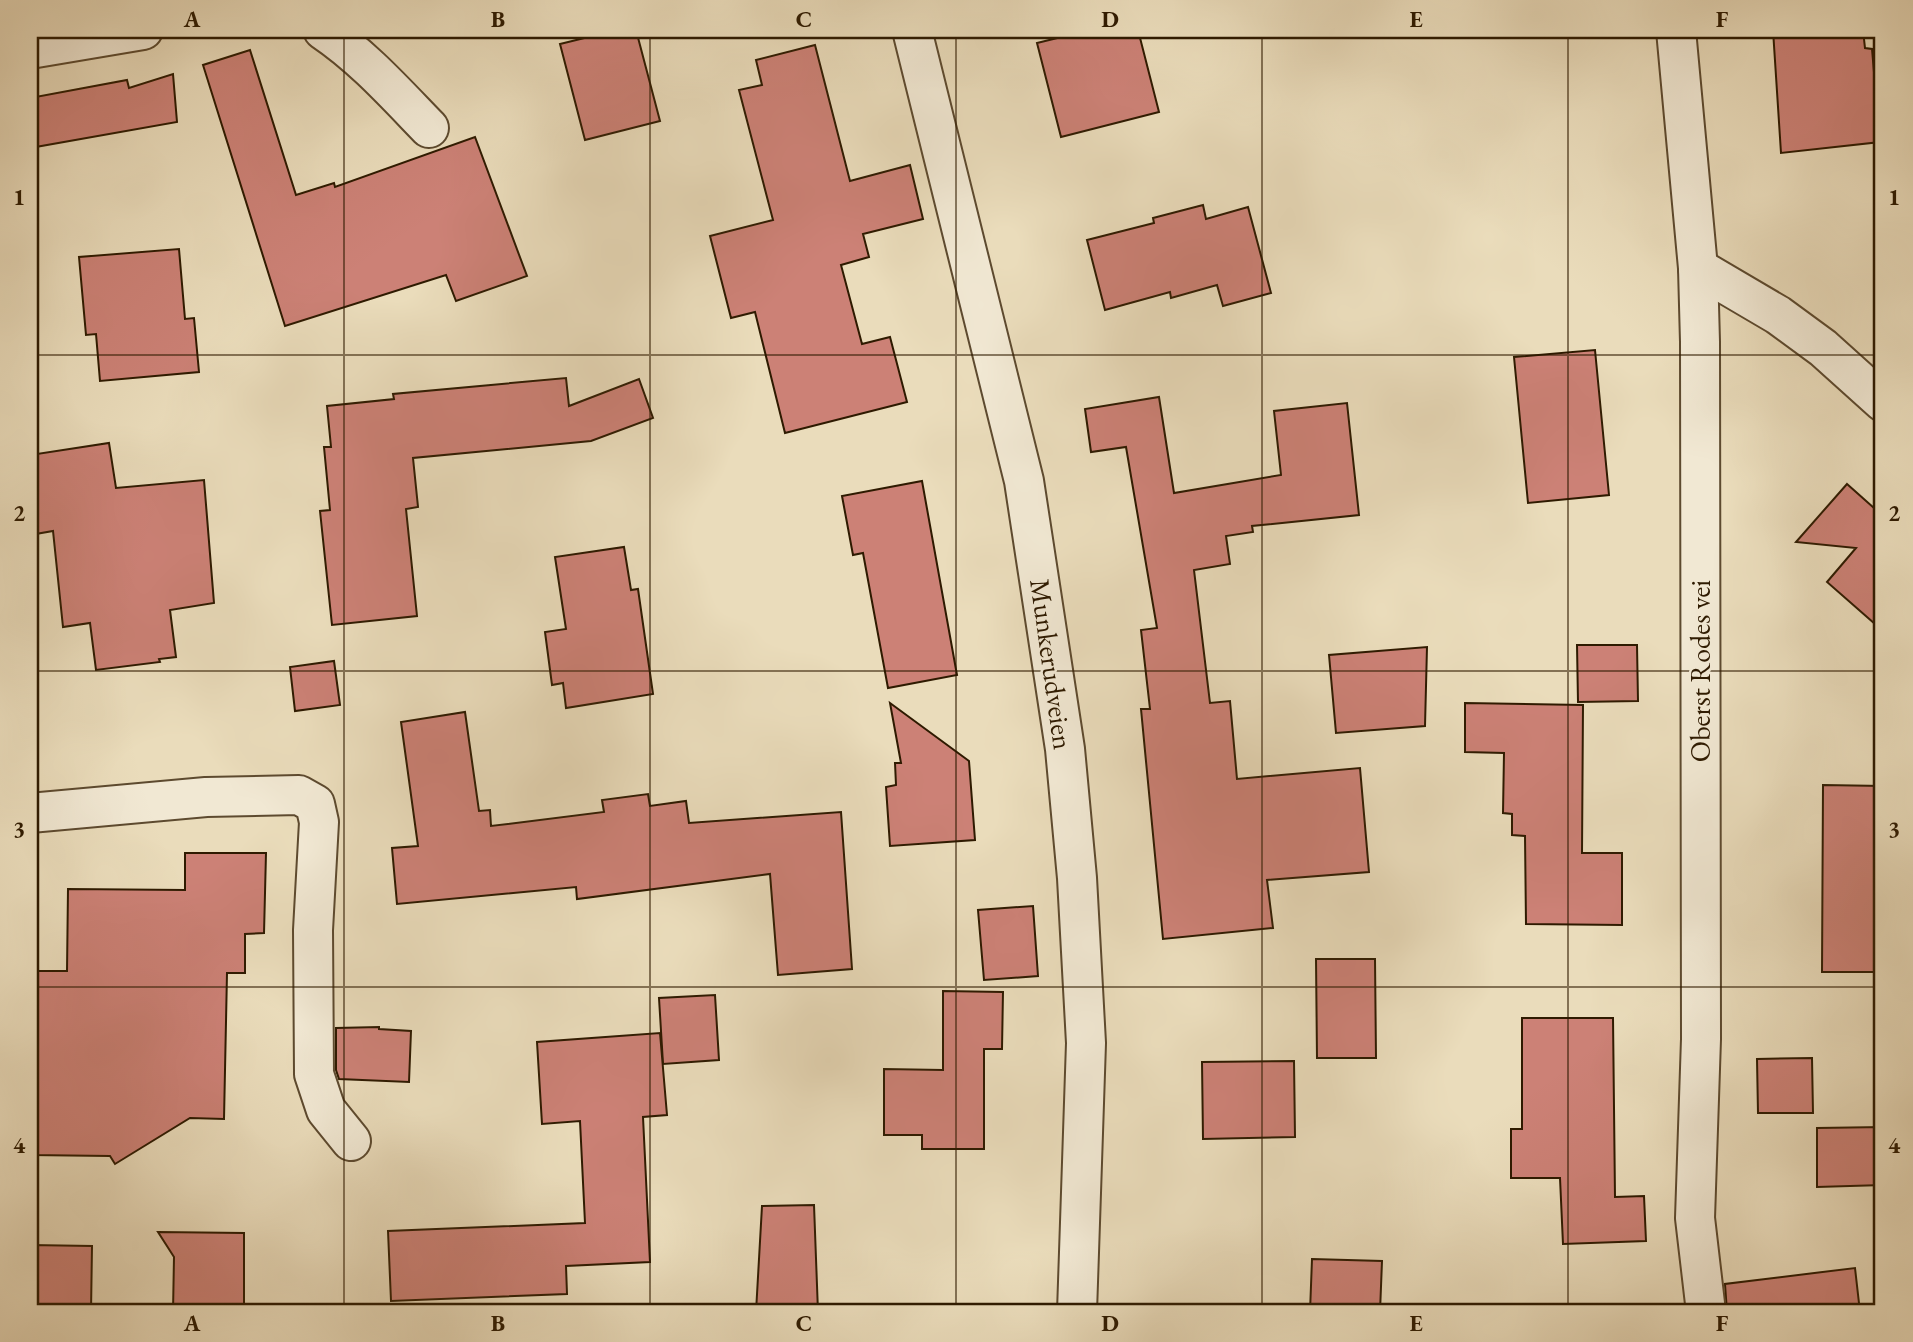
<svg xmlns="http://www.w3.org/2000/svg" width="1913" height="1342" viewBox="0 0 1913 1342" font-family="'EB Garamond',serif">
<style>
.building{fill:#cc8176;stroke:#2e1a00;stroke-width:2}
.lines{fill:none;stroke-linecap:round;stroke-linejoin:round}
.minor-casing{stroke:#5d4a2f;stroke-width:42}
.minor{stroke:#f1e8d3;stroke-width:38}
.grid{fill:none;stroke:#2e1a00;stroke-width:2;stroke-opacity:0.55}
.labels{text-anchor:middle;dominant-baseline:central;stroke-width:5;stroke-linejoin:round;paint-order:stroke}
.street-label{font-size:28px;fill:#2e1a00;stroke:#f1e8d3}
.neatline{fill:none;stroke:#2e1a00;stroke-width:2.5}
.grid-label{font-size:23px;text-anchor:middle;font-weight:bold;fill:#2e1a00}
</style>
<rect width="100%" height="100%" fill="#eadcbb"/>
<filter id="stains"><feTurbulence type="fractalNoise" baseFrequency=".00286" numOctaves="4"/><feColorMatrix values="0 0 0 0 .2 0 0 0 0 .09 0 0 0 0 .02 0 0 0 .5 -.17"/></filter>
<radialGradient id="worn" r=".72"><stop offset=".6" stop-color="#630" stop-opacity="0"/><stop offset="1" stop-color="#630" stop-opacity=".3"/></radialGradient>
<g class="building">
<path d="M 617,30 L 636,30 L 660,121 L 585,140 L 560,44 Z"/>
<path d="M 1090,30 L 1138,30 L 1159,112 L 1061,137 L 1037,43 Z"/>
<path d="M 1773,30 L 1863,30 L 1865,48 L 1872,49 L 1880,142 L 1781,153 Z"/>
<path d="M 815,45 L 850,181 L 910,165 L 923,219 L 863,234 L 869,257 L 841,265 L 862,344 L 890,337 L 907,402 L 785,433 L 755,312 L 731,318 L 710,236 L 773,220 L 739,90 L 762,85 L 756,60 Z"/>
<path d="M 250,50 L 296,195 L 334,183 L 335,187 L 475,137 L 527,276 L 456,301 L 446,275 L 285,326 L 203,65 Z"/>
<path d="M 173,74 L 177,122 L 30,148 L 30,98 L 127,80 L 129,88 Z"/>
<path d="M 1203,205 L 1206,219 L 1248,207 L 1271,293 L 1223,306 L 1217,285 L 1171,298 L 1170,292 L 1105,310 L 1087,240 L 1154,223 L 1153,218 Z"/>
<path d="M 179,249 L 185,319 L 194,318 L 199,372 L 100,381 L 96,334 L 86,335 L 79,257 Z"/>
<path d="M 1595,350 L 1609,495 L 1528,503 L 1514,357 Z"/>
<path d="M 566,378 L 569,406 L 639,379 L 653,418 L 591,441 L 413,458 L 418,507 L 406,509 L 417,616 L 332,625 L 320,511 L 330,510 L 324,447 L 331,447 L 327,406 L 394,399 L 393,394 Z"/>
<path d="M 1159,397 L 1174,493 L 1281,475 L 1274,411 L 1347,403 L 1359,515 L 1252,526 L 1253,532 L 1226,536 L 1230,564 L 1194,570 L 1210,703 L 1230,701 L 1237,779 L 1360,768 L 1369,872 L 1267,880 L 1273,928 L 1163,939 L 1141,709 L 1150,709 L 1141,630 L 1157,628 L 1126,447 L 1091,452 L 1085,409 Z"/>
<path d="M 109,443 L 116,488 L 204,480 L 214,603 L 170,610 L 176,657 L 159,659 L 160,662 L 96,670 L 90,623 L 63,627 L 53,531 L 30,535 L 30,455 Z"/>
<path d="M 922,481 L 957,675 L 888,688 L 863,553 L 853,555 L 842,496 Z"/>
<path d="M 1847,484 L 1883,516 L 1883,631 L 1827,582 L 1856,548 L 1796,542 Z"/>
<path d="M 624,547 L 631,590 L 638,589 L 653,694 L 566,708 L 563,683 L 552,685 L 545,632 L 566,629 L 555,557 Z"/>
<path d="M 1577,645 L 1637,645 L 1638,701 L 1578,702 Z"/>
<path d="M 1427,647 L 1425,726 L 1336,733 L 1329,655 Z"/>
<path d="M 334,661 L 340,705 L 295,711 L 290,667 Z"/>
<path d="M 890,703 L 969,761 L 975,840 L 890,846 L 886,787 L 896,785 L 895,763 L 901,763 Z"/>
<path d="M 1465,703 L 1583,705 L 1582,853 L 1622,853 L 1622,925 L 1526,924 L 1525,836 L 1512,835 L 1512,814 L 1503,813 L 1504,753 L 1465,752 Z"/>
<path d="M 465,712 L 479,811 L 490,810 L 491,826 L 604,812 L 602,800 L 648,794 L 650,806 L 686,801 L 689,823 L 841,812 L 852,969 L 778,975 L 770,874 L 577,899 L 576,887 L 397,904 L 392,848 L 418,846 L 401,722 Z"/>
<path d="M 1823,785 L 1883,786 L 1883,972 L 1822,972 Z"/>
<path d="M 185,853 L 266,853 L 264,933 L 245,934 L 245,973 L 227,973 L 224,1119 L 190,1118 L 115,1164 L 110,1156 L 30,1155 L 30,971 L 67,971 L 68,889 L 185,890 Z"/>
<path d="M 1033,906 L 1038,976 L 984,980 L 978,910 Z"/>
<path d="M 1316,959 L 1375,959 L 1376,1058 L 1317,1058 Z"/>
<path d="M 943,991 L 1003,992 L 1002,1049 L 984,1049 L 984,1149 L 922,1149 L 922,1135 L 884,1135 L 884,1069 L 943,1070 Z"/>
<path d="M 715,995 L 719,1060 L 663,1064 L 659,998 Z"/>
<path d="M 1522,1018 L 1613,1018 L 1615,1197 L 1644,1196 L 1646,1241 L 1563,1244 L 1560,1178 L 1511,1178 L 1511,1129 L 1522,1129 Z"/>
<path d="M 379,1027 L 379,1029 L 411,1031 L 409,1082 L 339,1079 L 336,1070 L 336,1028 Z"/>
<path d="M 660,1033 L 667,1115 L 643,1117 L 650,1262 L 566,1266 L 567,1294 L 391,1301 L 388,1231 L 585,1223 L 580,1121 L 542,1124 L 537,1042 Z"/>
<path d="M 1812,1058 L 1813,1113 L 1758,1113 L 1757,1059 Z"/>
<path d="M 1294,1061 L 1295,1137 L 1203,1139 L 1202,1062 Z"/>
<path d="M 1883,1127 L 1883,1185 L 1817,1187 L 1817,1128 Z"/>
<path d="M 814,1205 L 818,1312 L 756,1312 L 762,1206 Z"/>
<path d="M 158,1232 L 244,1233 L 244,1312 L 173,1312 L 174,1257 Z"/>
<path d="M 30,1245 L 92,1246 L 91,1312 L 30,1312 Z"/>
<path d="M 1312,1259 L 1382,1261 L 1380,1312 L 1310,1312 Z"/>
<path d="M 1855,1268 L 1860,1312 L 1727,1312 L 1725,1284 Z"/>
</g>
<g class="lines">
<g class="minor-casing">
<g id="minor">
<path d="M 323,30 C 363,57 395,93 429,128"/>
<path d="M 912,30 L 1024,481 L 1065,749 L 1077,878 L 1086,1043 L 1077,1312"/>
<path d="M 1676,30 L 1698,268 L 1700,342 L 1701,1039 L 1695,1218 L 1706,1312"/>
<path d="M 30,49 L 143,30"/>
<path d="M 1698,268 L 1778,315 L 1823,348 L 1883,402"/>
<path d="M 30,813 L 206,797 L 299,795 L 315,804 L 319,822 L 313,930 L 314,1074 L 326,1110 L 351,1141"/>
</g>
</g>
<use href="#minor" class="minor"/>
</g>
<path class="grid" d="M 344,30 L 344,1312M 650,30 L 650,1312M 956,30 L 956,1312M 1262,30 L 1262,1312M 1568,30 L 1568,1312M 30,355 L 1883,355M 30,671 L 1883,671M 30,987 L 1883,987"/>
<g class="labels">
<g class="street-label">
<text transform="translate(1052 664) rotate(82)">Munkerudveien</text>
<text transform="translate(1700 671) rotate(-90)">Oberst Rodes vei</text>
</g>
</g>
<rect width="1913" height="1342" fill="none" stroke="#eadcbb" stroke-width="77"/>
<rect x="38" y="38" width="1836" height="1266" class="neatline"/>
<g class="grid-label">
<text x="192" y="27">A</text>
<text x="498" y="27">B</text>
<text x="804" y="27">C</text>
<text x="1110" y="27">D</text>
<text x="1416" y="27">E</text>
<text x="1722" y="27">F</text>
<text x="19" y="205">1</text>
<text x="1894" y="205">1</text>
<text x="19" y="521">2</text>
<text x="1894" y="521">2</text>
<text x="19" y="837">3</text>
<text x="1894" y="837">3</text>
<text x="19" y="1153">4</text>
<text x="1894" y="1153">4</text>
<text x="192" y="1331">A</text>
<text x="498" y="1331">B</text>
<text x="804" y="1331">C</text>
<text x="1110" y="1331">D</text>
<text x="1416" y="1331">E</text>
<text x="1722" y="1331">F</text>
</g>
<rect width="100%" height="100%" filter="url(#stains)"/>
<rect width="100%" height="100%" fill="url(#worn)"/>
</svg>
